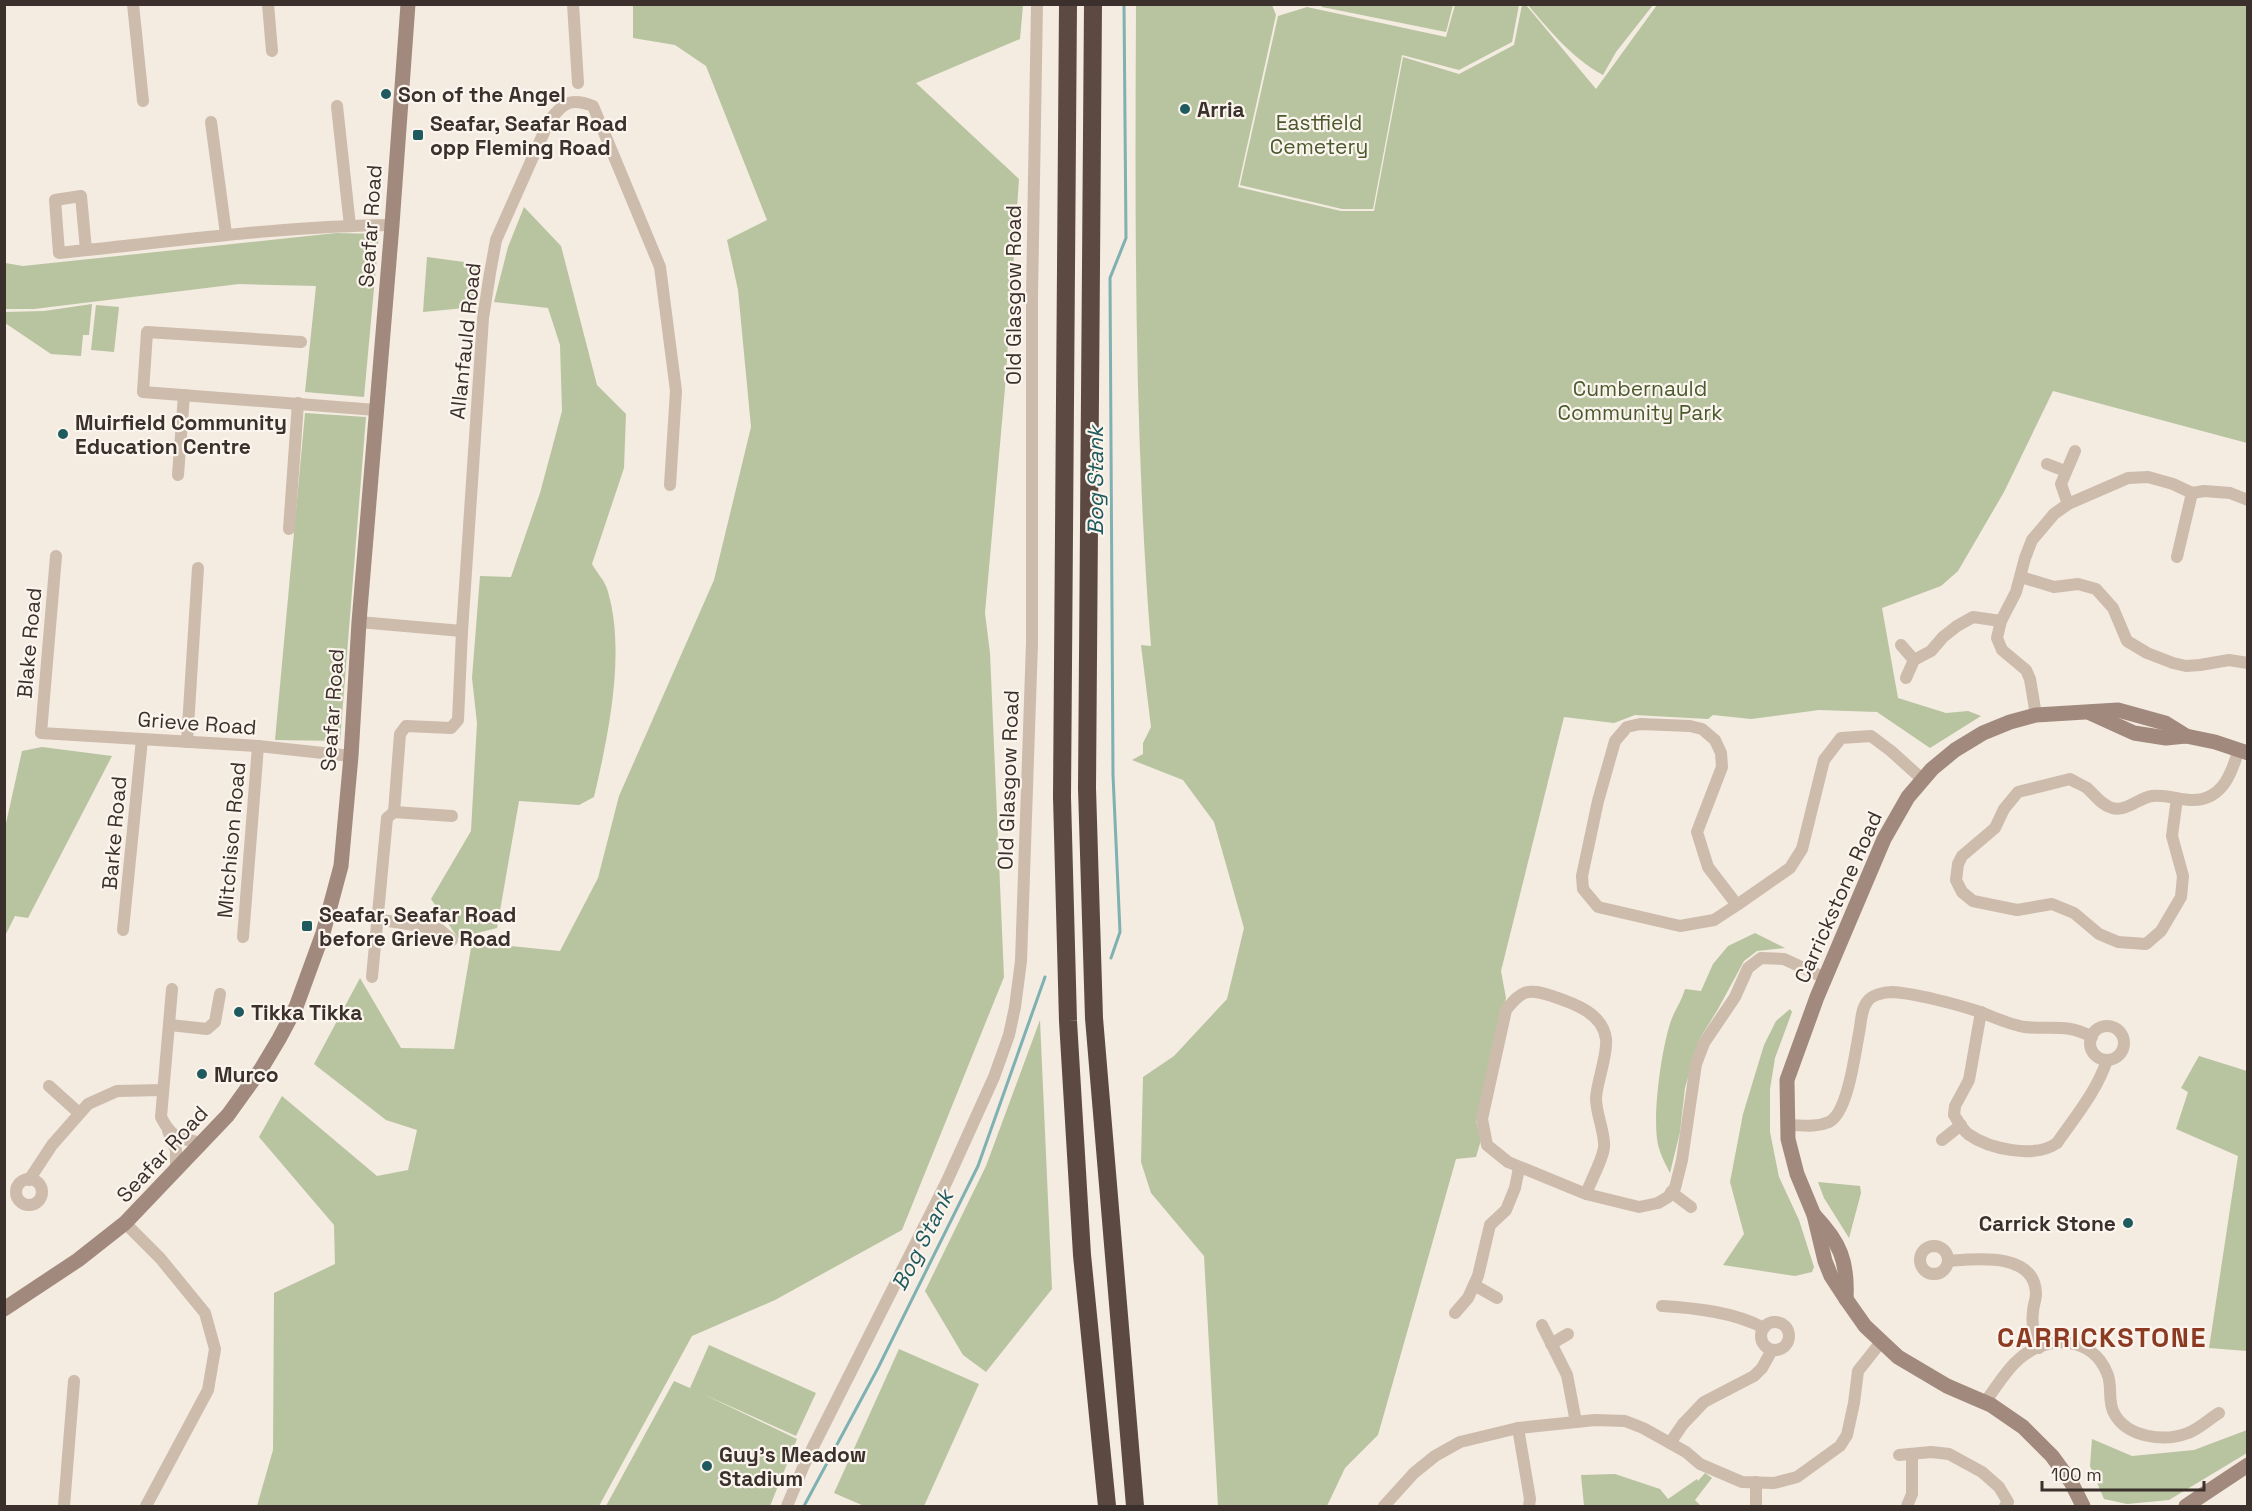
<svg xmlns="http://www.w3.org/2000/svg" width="2252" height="1511" viewBox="0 0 2252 1511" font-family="'Space Grotesk',sans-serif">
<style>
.green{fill:#b8c4a0}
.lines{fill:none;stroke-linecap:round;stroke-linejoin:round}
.stream{stroke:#7fb0b2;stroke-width:3}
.street{stroke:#cdbbac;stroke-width:12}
.secondary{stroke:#a18a7d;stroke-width:15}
.highway{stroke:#5c4a42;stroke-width:18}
.poi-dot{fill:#1f5a5e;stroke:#fbf5ee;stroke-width:2}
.labels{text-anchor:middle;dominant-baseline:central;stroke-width:4.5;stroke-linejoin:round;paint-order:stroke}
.poi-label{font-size:21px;font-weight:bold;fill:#3b302b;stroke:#fbf5ee;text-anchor:start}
.park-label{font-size:21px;fill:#4a5a2e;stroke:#fbf5ee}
.street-label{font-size:21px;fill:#3b302b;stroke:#fbf5ee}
.water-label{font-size:22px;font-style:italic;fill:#1f5a5e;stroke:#fbf5ee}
.district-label{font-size:27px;font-weight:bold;letter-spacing:1.5px;fill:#8c3b22;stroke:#fbf5ee}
</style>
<rect width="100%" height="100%" fill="#f4ebe1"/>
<g class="green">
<path d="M 633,5 L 1023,5 L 1020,39 L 916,83 L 1019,179 L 1005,388 L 985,613 L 990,653 L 1004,977 L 902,1230 L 775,1300 L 692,1336 L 599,1506 L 257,1506 L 273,1450 L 274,1293 L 335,1264 L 334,1225 L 259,1137 L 282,1096 L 377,1176 L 408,1170 L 417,1130 L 386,1120 L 314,1064 L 360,978 L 401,1048 L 454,1049 L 472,942 L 560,951 L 598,878 L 619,796 L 714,580 L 751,427 L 738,290 L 727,240 L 767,220 L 706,66 L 675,45 L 633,38 Z"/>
<path d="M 1136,5 L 1272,5 L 1276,15 L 1238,187 L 1341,211 L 1374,211 L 1403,57 L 1459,74 L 1514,45 L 1522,5 L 1526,5 L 1596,89 L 1657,5 L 2247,5 L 2247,443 L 2053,391 L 2004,492 L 1958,571 L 1941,586 L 1882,608 L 1898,698 L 1946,713 L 1968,711 L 1981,716 L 1930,748 L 1877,712 L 1819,710 L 1751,719 L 1713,715 L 1708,719 L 1635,715 L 1614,723 L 1564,717 L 1501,971 L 1506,998 L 1476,1121 L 1481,1140 L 1476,1157 L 1456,1159 L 1378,1435 L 1345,1468 L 1327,1506 L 1218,1506 L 1204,1256 L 1151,1193 L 1141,1162 L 1143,1077 L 1174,1056 L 1227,999 L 1244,928 L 1214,822 L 1183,780 L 1132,760 L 1143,754 L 1143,743 L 1151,727 L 1141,645 L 1151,646 C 1134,434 1135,217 1136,5 Z"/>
<path d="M 1321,5 L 1453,5 L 1446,32 L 1322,7 Z"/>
<path d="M 1455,5 L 1519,5 L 1512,42 L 1459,70 L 1402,55 L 1373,209 L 1342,209 L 1240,185 L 1278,16 L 1307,7 L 1446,37 Z"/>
<path d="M 1528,5 L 1653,5 L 1616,52 L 1603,75 C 1572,58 1550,31 1528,5 Z"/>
<path d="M 524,207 L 561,246 L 597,385 L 626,414 L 624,468 L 592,564 C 597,573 606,582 608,592 C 626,653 608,737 594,797 L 579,805 L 519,801 L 497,928 L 458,938 L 431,899 L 471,831 L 477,723 L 472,678 L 480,576 L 511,577 L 540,493 L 562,411 L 560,345 L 548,308 L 494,302 L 508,247 Z"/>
<path d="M 336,233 L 379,234 L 364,397 L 305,392 L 316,286 L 239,284 L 34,309 L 5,309 L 5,263 L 23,266 Z"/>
<path d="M 427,257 L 479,264 L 475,307 L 423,312 Z"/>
<path d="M 92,304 L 89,335 L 83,335 L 81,356 L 51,354 L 5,323 L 5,312 L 44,311 Z"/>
<path d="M 96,305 L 119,307 L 114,352 L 91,350 Z"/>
<path d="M 305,413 L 366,417 L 340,741 L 275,740 Z"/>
<path d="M 42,747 L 112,756 L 28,918 L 15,916 L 5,936 L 5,828 L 22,751 Z"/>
<path d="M 1755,933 L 1785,948 L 1757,951 L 1744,961 L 1718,1009 L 1699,1040 L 1685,1088 L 1680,1132 L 1670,1173 C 1666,1165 1661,1156 1659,1148 C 1651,1122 1661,1054 1669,1027 C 1672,1014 1681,1003 1685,989 L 1701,991 L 1713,964 L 1728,946 Z"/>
<path d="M 1790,1009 L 1792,1012 L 1775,1058 L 1770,1089 L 1770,1132 L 1779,1177 L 1799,1220 L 1814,1267 L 1812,1272 L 1795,1276 L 1723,1265 L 1744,1234 L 1730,1182 L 1743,1114 L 1764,1045 L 1776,1021 Z"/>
<path d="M 1040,1020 L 1052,1289 L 986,1372 L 963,1355 L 925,1291 L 986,1166 Z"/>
<path d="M 2199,1056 L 2247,1071 L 2247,1351 L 2209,1348 L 2238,1156 L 2176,1129 L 2188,1092 L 2181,1088 Z"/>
<path d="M 1818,1182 L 1860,1186 L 1861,1193 L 1849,1238 L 1824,1198 Z"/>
<path d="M 709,1345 L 816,1393 L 796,1436 L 703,1394 L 797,1439 L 770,1506 L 606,1506 L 674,1381 L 690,1388 Z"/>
<path d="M 899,1349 L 979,1384 L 924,1506 L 864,1506 L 834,1493 Z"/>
<path d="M 2247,1430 L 2247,1453 L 2169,1500 L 2127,1504 L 2104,1499 L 2090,1466 L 2092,1439 L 2132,1456 L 2194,1450 Z"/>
<path d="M 1705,1473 L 1712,1478 L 1695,1500 L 1701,1506 L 1584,1506 L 1581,1475 L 1615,1474 L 1660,1489 L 1668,1499 L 1697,1479 L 1698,1481 Z"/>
</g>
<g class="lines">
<g class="stream">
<path d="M 1111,958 L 1120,932 L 1113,775 L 1110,278 L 1126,238 L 1124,4"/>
<path d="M 804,1506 L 878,1368 L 978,1166 L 1045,977"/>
</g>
<g class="street">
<path d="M 133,4 L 143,101"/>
<path d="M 268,4 L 272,51"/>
<path d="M 573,4 L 578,83"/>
<path d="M 337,106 L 350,226"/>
<path d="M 211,122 L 226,234"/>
<path d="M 86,250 L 81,196 L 55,200 L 59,253 C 170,242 280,226 392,225"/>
<path d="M 301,342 L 147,332 L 143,392 L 376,410"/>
<path d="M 2047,464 L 2065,471"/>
<path d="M 178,475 L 184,395"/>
<path d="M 2068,504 L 2061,484 L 2075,451"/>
<path d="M 289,529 L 298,403"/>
<path d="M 56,556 L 41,733 L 258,746 L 351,756"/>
<path d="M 2177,557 L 2192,493"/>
<path d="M 2021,577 L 2054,587 L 2078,584 L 2096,589 L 2113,608 L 2127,641 L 2147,653 L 2173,663 L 2186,666 L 2200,665 L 2229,660 L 2248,663"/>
<path d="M 359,622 L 462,631 L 483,318 L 490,273 L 496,240 L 549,121 C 563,103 570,97 593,106 L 660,267 L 676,391 L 670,485"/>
<path d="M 1901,645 L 1914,660"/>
<path d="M 1906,678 L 1914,660 L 1931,651 L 1943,637 L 1957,626 L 1973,617 L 2001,621"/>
<path d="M 2036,715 L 2030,679 L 2026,670 L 2002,650 L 1997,638 L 2001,621 L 2016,592 L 2025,558 L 2032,540 L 2054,514 L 2068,504 L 2128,478 L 2148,477 L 2173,484 L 2192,493 L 2204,491 L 2230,493 L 2248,500"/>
<path d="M 187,742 L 198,568"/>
<path d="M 2177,798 L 2172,836 L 2183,876 L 2181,897 L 2161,931 L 2146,944 L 2118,942 L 2099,934 L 2074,913 L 2052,904 L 2017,910 L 1973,901 L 1962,892 L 1956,880 L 1958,864 L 1962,856 L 1995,828 L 2004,809 L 2018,792 L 2070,779 C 2075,782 2082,785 2087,788 C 2095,795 2101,805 2112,808 C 2127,812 2138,798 2152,796 C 2166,794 2179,800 2193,800 C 2223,800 2232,772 2239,749"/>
<path d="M 394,812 L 452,816"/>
<path d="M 1737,905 L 1708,867 L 1697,832 L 1722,767 L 1721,753 L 1715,740 L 1702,729 L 1690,726 L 1640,724 L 1627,727 L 1615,741 L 1598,801 L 1582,876 L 1583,889 L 1598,907 L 1680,926 L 1714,920 L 1737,905 L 1790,868 L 1802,849 L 1824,760 L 1841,738 L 1871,736 L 1891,751 L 1922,779"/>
<path d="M 376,919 L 439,929 L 452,940"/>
<path d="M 123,930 L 142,739"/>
<path d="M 243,937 L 258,746"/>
<path d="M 372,977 L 387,818 L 394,812 L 400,734 L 406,726 L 451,728 L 458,720 L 462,631"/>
<path d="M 172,989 L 161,1117 C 172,1139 179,1138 203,1143"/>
<path d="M 1981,1012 L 1969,1080 L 1955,1106 L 1954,1115 C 1958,1121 1962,1129 1968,1134 C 1989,1149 2035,1159 2057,1143 C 2075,1117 2097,1091 2107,1060"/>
<path d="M 170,1025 L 207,1029 L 215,1022 L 220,994"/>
<circle cx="2107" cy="1043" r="17"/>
<path d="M 49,1086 L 79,1113"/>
<path d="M 1788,1125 C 1802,1125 1815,1128 1829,1122 C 1848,1113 1855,1053 1859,1033 C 1861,1024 1861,1009 1867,1002 C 1871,995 1884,992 1892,992 C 1913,993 1956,1004 1977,1011 C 1992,1016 2009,1025 2025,1027 C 2050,1030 2067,1023 2092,1037"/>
<path d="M 168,1131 L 176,1150 L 176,1171"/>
<path d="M 1942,1140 L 1961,1125"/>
<circle cx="29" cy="1192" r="13"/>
<path d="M 29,1180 L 52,1145 L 88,1104 L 117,1091 L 163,1090"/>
<path d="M 1671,1192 L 1691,1207"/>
<path d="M 1586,1194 C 1590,1182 1606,1154 1604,1143 C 1603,1127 1596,1113 1596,1098 C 1597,1081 1608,1054 1606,1039 C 1603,1013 1573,1003 1552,996 C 1527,988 1522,990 1506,1010 L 1482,1119 L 1487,1145 L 1508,1162 L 1586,1194 L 1639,1207 L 1658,1203 L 1668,1197 L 1675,1188 L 1682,1160 L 1696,1064 L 1704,1043 L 1735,997 L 1748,968 L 1761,958 L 1784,959 L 1825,978"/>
<path d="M 125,1223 L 160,1258 L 205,1313 L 215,1349 L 208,1390 L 146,1506"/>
<circle cx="1934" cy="1260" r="14"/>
<path d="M 1948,1261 C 1975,1259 2035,1251 2036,1294 C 2036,1300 2033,1306 2033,1312 C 2031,1325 2035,1336 2039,1348"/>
<path d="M 1474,1285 L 1497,1298"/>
<path d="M 1662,1306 C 1695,1308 1734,1312 1764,1328"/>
<path d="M 1455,1313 L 1468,1298 L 1478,1276 L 1490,1225 L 1506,1210 L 1515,1188 L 1519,1168"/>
<circle cx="1775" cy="1336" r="14"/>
<path d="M 1542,1325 L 1567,1375 L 1576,1422"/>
<path d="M 1551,1344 L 1568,1334"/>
<path d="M 1985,1402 C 1996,1388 2005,1371 2019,1359 C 2047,1334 2092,1336 2107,1373 C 2113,1385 2107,1401 2114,1413 C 2127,1438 2165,1442 2188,1433 C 2199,1429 2209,1419 2219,1413"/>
<path d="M 1518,1428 L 1530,1499 L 1529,1506"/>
<path d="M 1670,1443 L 1683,1424 L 1704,1402 L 1754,1376 L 1762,1368 L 1772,1350"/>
<path d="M 1899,1455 L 1931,1452 L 1949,1454 L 1982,1472 L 1999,1487 L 2008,1502 L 2005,1506"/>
<path d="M 64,1506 L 74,1381"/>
<path d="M 787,1506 L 804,1465 L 947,1181 L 994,1077 L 1009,1035 L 1015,1007 L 1021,961 L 1032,643 L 1032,296 L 1037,4"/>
<path d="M 1384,1506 L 1414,1473 L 1435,1456 L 1460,1442 L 1518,1428 L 1595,1420 L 1625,1421 L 1643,1428 L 1686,1452 L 1700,1464 L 1742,1482 L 1774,1483 L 1797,1477 L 1840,1446 L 1847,1435 L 1854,1403 L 1858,1371 L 1881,1342"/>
<path d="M 1756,1506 L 1756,1482"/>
<path d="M 1907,1506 L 1912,1494 L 1912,1454"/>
</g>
<g class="secondary">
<path d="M 2090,713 L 2134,733 L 2166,738 L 2186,736 L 2215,742 L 2248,753"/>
<path d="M 1814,1215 C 1840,1242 1848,1261 1846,1299"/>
<path d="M 4,1309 L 78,1260 L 125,1223 L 228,1115 L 261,1069 L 279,1039 L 296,1007 L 323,933 L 341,866 L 351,756 L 359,622 L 392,225 L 408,4"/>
<path d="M 2083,1506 L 2071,1482 L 2052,1456 L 2023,1427 L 1991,1405 L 1947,1386 L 1898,1357 L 1865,1326 L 1846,1299 L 1831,1276 L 1825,1261 L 1814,1215 L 1797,1174 L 1788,1139 L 1787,1080 L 1817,997 L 1884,839 L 1908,797 L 1932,769 L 1955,750 L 1983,733 L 2010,722 L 2036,715 L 2118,710 L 2165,723 L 2186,736"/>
<path d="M 2186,1506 L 2248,1465"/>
</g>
<g class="highway">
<path d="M 1068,4 L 1062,797 L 1068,1021 L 1082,1255 L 1107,1506"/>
<path d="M 1093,4 L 1087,788 L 1094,1018 L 1135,1506"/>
</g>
</g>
<g class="poi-dot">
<circle cx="386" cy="94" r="6"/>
<circle cx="1185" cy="109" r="6"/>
<rect x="412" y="129" width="12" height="12" rx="3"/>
<circle cx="63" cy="434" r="6"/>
<rect x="301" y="920" width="12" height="12" rx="3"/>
<circle cx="239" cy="1012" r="6"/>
<circle cx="202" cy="1074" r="6"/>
<circle cx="2128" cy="1223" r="6"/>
<circle cx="707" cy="1466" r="6"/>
</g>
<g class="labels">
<g class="poi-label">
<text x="398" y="94">Son of the Angel</text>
<text x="1197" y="109">Arria</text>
<text x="430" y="123">Seafar, Seafar Road<tspan x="430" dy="24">opp Fleming Road</tspan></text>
<text x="75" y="422">Muirfield Community<tspan x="75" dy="24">Education Centre</tspan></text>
<text x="319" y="914">Seafar, Seafar Road<tspan x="319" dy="24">before Grieve Road</tspan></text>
<text x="251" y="1012">Tikka Tikka</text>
<text x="214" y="1074">Murco</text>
<text x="2116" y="1223" text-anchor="end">Carrick Stone</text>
<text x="719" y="1454">Guy's Meadow<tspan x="719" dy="24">Stadium</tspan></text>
</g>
<g class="park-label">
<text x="1319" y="122">Eastfield<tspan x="1319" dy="24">Cemetery</tspan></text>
<text x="1640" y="388">Cumbernauld<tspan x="1640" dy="24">Community Park</tspan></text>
</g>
<g class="street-label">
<text transform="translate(370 226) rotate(-86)">Seafar Road</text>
<text transform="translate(1013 295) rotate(-90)">Old Glasgow Road</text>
<text transform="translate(465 341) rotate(-84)">Allanfauld Road</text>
<text transform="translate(29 643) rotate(-85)">Blake Road</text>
<text transform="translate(332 710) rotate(-86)">Seafar Road</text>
<text transform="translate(197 723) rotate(4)">Grieve Road</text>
<text transform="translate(1008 780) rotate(-88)">Old Glasgow Road</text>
<text transform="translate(114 833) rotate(-85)">Barke Road</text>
<text transform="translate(231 840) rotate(-85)">Mitchison Road</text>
<text transform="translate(1838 897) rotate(-66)">Carrickstone Road</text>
<text transform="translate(162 1154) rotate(-47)">Seafar Road</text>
</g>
<g class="water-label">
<text transform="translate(1095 481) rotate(-90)">Bog Stank</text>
<text transform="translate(922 1240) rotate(-63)">Bog Stank</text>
</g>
<g class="district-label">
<text x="2102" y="1337">CARRICKSTONE</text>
</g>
</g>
<rect width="2252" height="1511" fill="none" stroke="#3b302b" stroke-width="12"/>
<path d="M2042 1481v9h162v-9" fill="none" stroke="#3b302b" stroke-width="3"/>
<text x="2051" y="1481" font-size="18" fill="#3b302b" stroke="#fbf5ee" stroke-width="4.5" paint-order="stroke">100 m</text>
</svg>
